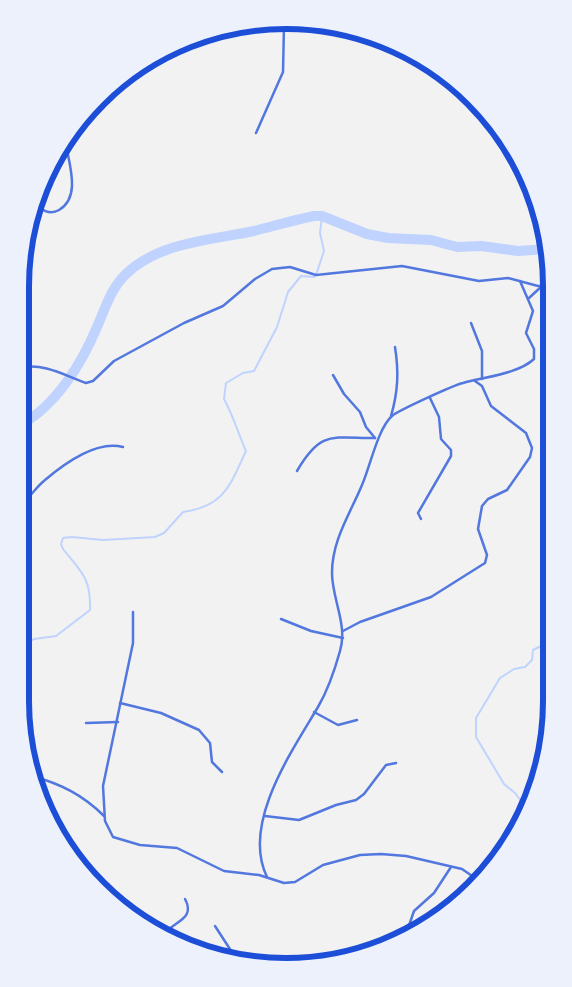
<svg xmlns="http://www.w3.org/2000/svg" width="572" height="987" viewBox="0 0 572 987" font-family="Commissioner,sans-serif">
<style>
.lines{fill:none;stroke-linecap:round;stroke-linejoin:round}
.stream{stroke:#bfd3fe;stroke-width:2}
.river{stroke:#bfd3fe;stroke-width:10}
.minor{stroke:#5277de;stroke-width:2.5}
.rim{fill:none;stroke:#1d4ed8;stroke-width:6}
</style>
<rect width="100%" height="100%" fill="#f2f2f2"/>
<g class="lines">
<g class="stream">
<path d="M 20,648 L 34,639 L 56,636 L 90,610 C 91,578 82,573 63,549 L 61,544 L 63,538 L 72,537 L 103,540 L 155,537 L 164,533 L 183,512 C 225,506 230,485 246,451 C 238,433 233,415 224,399 L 226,383 L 243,373 L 254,371 L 277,327 L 288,292 L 301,276 L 314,277 L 316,275 L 324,251 L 320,233 L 322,216"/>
<path d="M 527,809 L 515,793 L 504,784 L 476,737 L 476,718 L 500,678 L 514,669 L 525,667 L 532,660 L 533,650 L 551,641"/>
</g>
<path class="river" d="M 20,425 C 56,406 82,363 97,327 C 105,309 111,288 126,274 C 159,242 212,240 254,231 C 274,226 294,220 314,216 L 322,216 L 367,234 L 388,238 L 431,240 L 457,247 L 481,246 L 518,251 L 548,249"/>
<g class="minor">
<path d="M 117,88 L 119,84"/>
<path d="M 256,133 L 283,72 L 284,25"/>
<path d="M 34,203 C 41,209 49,216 59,210 C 83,196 67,159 65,138"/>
<path d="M 529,298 L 542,286"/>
<path d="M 471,323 L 482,351 L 482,379"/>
<path d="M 20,368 C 43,362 66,376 86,383 L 93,381 L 114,361 L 184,323 L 223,306 L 255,279 L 272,269 L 290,267 L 316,275 L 402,266 L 479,281 L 508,278 L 538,286 L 551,286"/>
<path d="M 333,375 L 344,394 L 360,412 L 366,427 L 375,438"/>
<path d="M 391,416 C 398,392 399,372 395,347"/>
<path d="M 297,471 C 321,430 332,438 375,438"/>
<path d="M 20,505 C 30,498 36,487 45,480 C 65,463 96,440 123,447"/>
<path d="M 421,519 L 418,513 L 451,456 L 451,450 L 441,439 L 439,417 L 430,398"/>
<path d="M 133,612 L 133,643 L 103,786 L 105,821 L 113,837 L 140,845 L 177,848 L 224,871 L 259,875 L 284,883 L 295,882 L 323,865 L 360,855 L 381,854 L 406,856 L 462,869 L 478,880"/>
<path d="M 281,619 L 311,631 L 343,638"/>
<path d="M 343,631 L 360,622 L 431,597 L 485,563 L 487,555 L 478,529 L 482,506 L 488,499 L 507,490 L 530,457 L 532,448 L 526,433 L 491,406 L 482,386 L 475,381"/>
<path d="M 120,703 L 161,713 L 199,730 L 210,743 L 212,762 L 222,772"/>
<path d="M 314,712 L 338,725 L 357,720"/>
<path d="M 86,723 L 118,722"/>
<path d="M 32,776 C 61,784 83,795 104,816"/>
<path d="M 265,816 L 299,820 L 336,805 L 356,800 L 364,794 L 386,765 L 396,763"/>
<path d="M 267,877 C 241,824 292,751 318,707 C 328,690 335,669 340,651 C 348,625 332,599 332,573 C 332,540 350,514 362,485 C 370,467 378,428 392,416 C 397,411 454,385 463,383 C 484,377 518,374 534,359 L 534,349 L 526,333 L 533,311 L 520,281"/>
<path d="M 215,926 L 237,960"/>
<path d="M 164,934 C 174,921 196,919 185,899"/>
<path d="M 406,934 L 414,911 L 434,893 L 451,867"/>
</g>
</g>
<path d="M0 0H572V987H0ZM286 29H286A257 257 0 0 1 543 286V701A257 257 0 0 1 286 958H286A257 257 0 0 1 29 701V286A257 257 0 0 1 286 29Z" fill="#edf1fc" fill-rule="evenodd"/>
<path class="rim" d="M286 29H286A257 257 0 0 1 543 286V701A257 257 0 0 1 286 958H286A257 257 0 0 1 29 701V286A257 257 0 0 1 286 29Z"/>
</svg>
